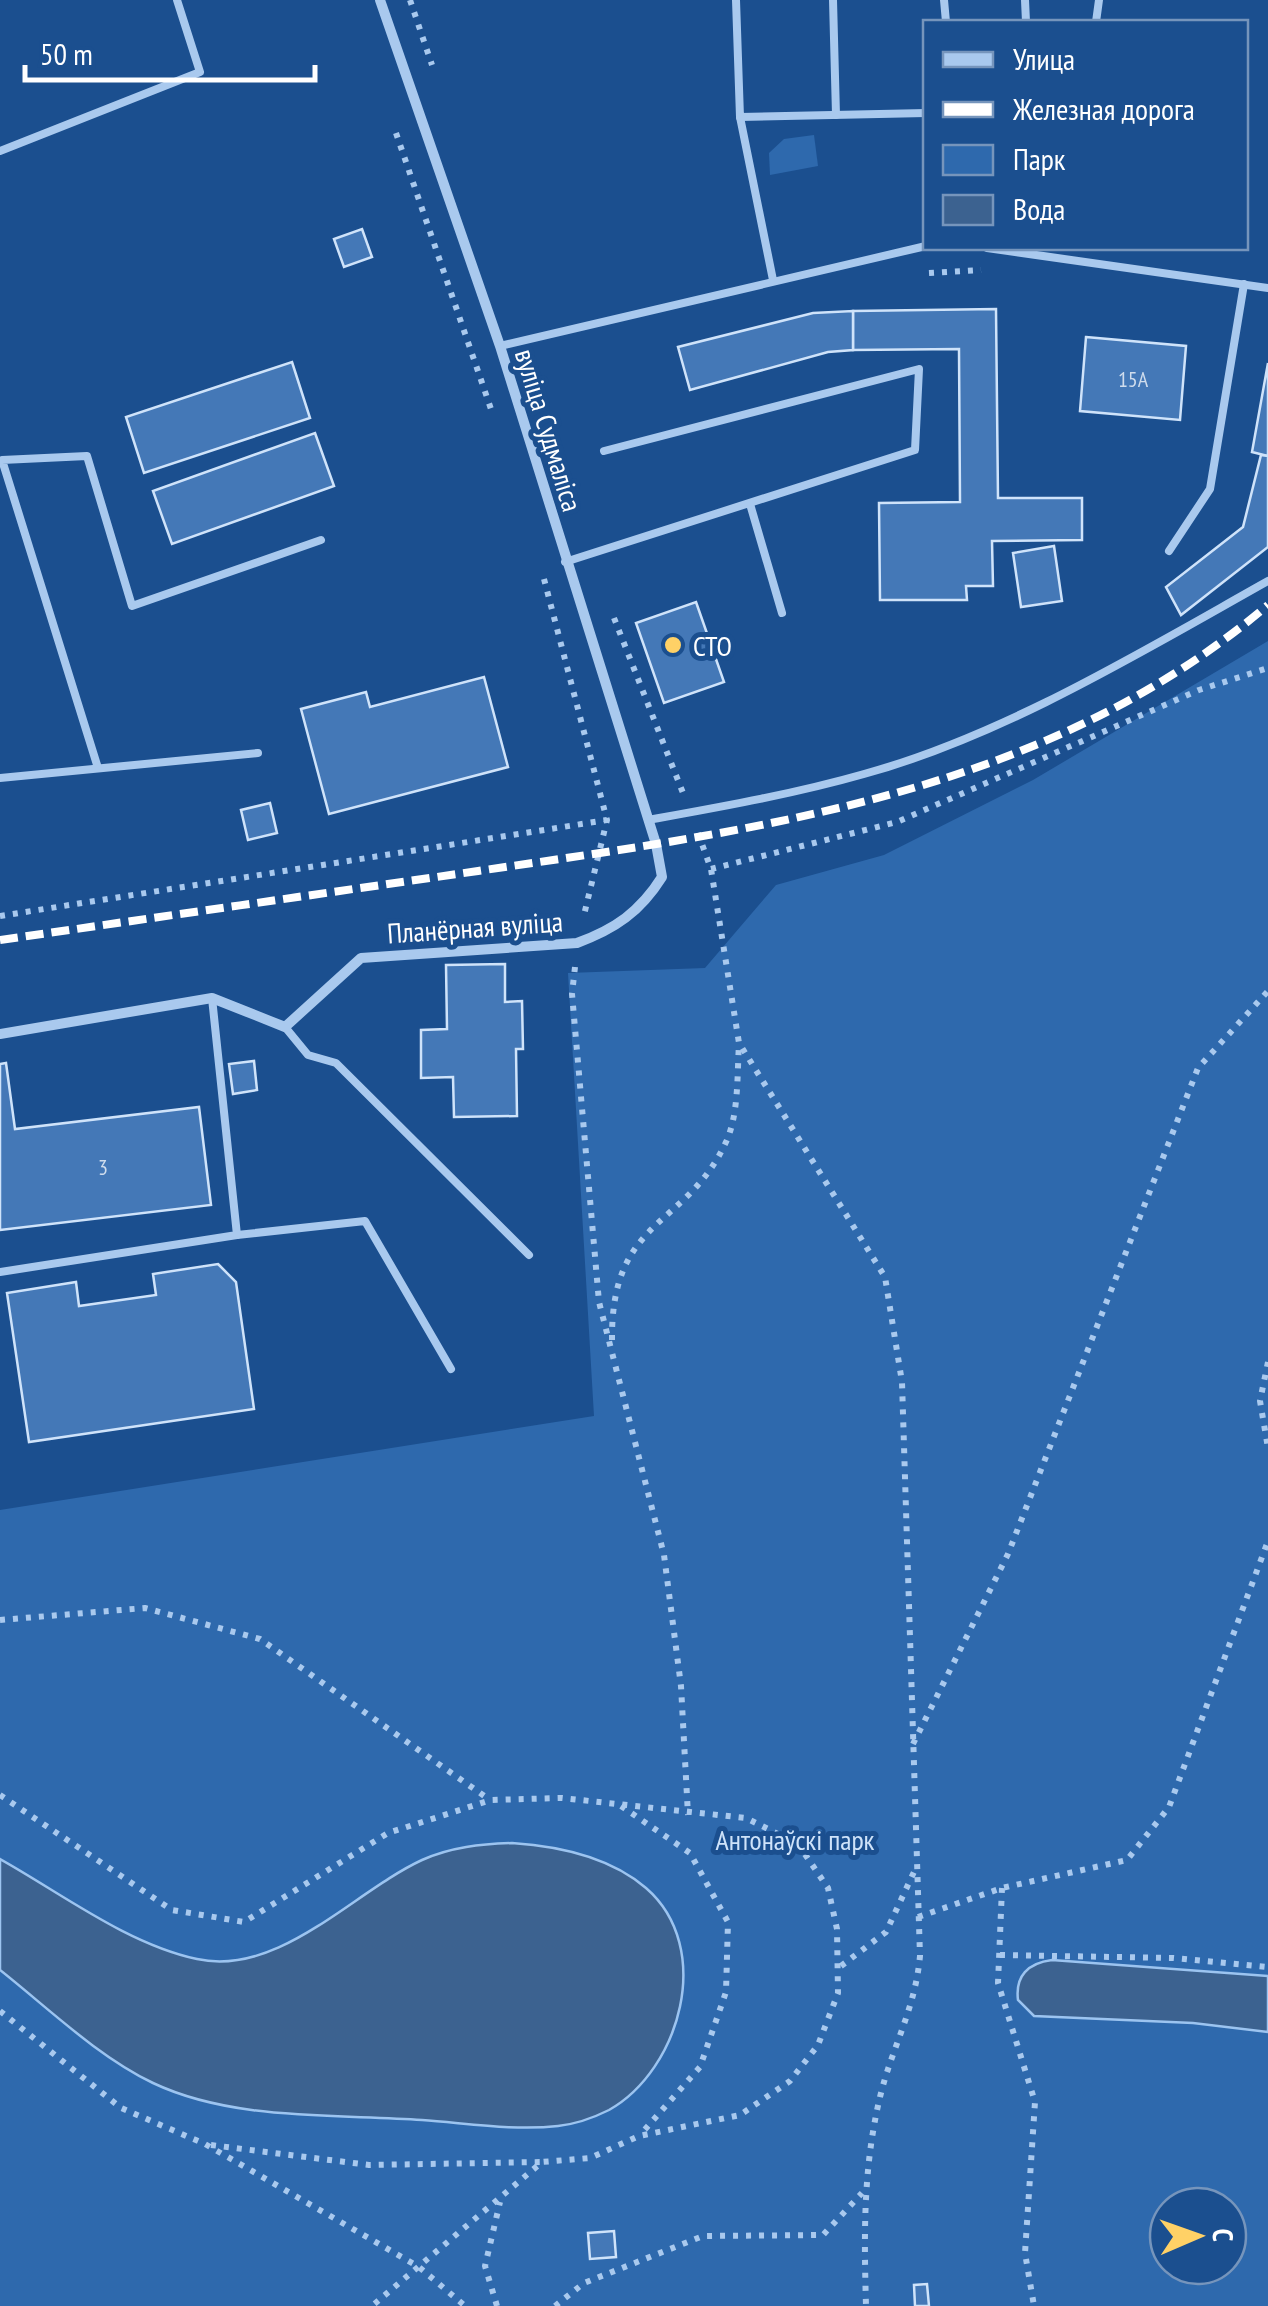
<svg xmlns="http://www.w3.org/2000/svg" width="1268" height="2306" viewBox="0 0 1268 2306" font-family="'PT Sans Narrow',sans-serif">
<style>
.green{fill:#2e69ad;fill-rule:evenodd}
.water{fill:#3c6290;stroke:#9cc4f0;stroke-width:2.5}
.building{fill:#4478b7;stroke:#cfe3fa;stroke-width:2.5}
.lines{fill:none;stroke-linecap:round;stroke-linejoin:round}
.path{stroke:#a9c9ee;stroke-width:6;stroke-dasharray:5 8;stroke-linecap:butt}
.service{stroke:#a9c9ee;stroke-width:8}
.minor{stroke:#a9c9ee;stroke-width:10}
.rail{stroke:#fff;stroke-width:8;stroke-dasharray:18 8;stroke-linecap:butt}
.poi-dot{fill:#ffd166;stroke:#1b4f8f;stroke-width:4}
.labels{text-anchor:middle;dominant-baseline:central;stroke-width:10;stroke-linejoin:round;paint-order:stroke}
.number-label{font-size:22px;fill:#d0dded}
.street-label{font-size:28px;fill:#fff;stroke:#1b4f8f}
.poi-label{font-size:28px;fill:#fff;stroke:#1b4f8f;text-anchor:start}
.park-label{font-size:28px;fill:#cfe3fa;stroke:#1b4f8f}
</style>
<rect width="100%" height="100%" fill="#1b4f8f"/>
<g class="green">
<path d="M 814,135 L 818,166 L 770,175 L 769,153 L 784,139 Z"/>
<path d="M 1268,641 L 1268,2306 L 0,2306 L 0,1510 L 594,1416 L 568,973 L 705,968 L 776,885 L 884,855 L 1033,780 ZM 1168,2206 L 1228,2206 L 1228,2266 L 1168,2266 Z"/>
</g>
<g class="water">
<path d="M 512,1843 C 558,1846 610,1857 646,1888 C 715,1948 680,2070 609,2110 C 593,2118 576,2124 558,2126 C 514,2131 466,2123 422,2120 C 335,2114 233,2121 153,2083 C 97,2056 48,2008 0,1970 L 0,1859 C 61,1893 127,1944 197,1959 C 279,1977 353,1892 422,1860 C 451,1847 481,1844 512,1843 Z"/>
<path d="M 1052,1960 L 1268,1976 L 1268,2032 L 1193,2023 L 1034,2016 L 1018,2000 C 1015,1976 1028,1963 1052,1960 Z"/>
</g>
<g class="building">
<path d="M 362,229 L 372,257 L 344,267 L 334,239 Z"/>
<path d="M 996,309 L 998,498 L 1082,498 L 1082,540 L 992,541 L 993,586 L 966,586 L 967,600 L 880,600 L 879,503 L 960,502 L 959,349 L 853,350 L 853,311 Z"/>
<path d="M 853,311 L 853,350 L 828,352 L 690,390 L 678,347 L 813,313 Z"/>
<path d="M 1086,337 L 1186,346 L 1180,420 L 1080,411 Z"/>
<path d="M 292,362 L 310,418 L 144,473 L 126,417 Z"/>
<path d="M 1268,363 L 1268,456 L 1252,452 Z"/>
<path d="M 315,433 L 334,486 L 172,544 L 153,491 Z"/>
<path d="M 1261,455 L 1268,456 L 1268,547 L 1181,615 L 1166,587 L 1243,527 Z"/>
<path d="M 1054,546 L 1062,601 L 1021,607 L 1013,553 Z"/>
<path d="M 696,602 L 724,682 L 664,703 L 636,623 Z"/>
<path d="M 484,677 L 508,767 L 329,814 L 301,709 L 366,692 L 370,707 Z"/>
<path d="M 270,803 L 277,833 L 248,840 L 241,810 Z"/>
<path d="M 505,964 L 505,1002 L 522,1001 L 523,1049 L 516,1049 L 517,1116 L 454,1117 L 453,1077 L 421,1078 L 421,1030 L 447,1029 L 446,965 Z"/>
<path d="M 254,1061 L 257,1090 L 233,1094 L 229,1064 Z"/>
<path d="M 6,1063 L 15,1129 L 199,1107 L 211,1205 L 0,1230 L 0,1064 Z"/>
<path d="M 218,1264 L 236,1282 L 254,1409 L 29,1442 L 7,1293 L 76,1282 L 79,1306 L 156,1295 L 153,1274 Z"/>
<path d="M 614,2231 L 616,2257 L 590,2259 L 588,2233 Z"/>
<path d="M 927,2284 L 929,2306 L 915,2306 L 914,2285 Z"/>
</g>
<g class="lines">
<g class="path">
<path d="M 410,0 L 432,65"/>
<path d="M 396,133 L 491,409"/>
<path d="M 929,273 L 981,270"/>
<path d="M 544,579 L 607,820 L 584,915"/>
<path d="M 614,618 L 683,793"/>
<path d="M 698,833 L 711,869 L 739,1043 L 885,1277 L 902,1382 L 920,1956 C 915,2010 892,2047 880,2097 C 863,2168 864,2234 866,2306"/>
<path d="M 711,869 L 897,822 L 1199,690 L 1268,668"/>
<path d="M 0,916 L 607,820"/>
<path d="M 575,967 L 572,994 L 599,1302 L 664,1555 L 681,1686 L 688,1815"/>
<path d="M 612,1340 C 611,1216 686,1229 726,1142 C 739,1114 737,1075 739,1044"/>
<path d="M 1268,1362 L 1260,1401 L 1268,1448"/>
<path d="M 0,1620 L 145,1608 L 260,1639 L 490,1800"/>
<path d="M 913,1744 L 1008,1554 L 1198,1068 L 1268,991"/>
<path d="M 0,1795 L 172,1910 L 244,1922 L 388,1833 L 491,1800 L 562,1798 L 746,1818 L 798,1844 L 828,1888 L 837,1929 L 838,1993 L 818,2045 L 790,2081 L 740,2115 L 639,2136 L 590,2158 L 542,2162 L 372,2306"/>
<path d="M 621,1806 L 690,1853 L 728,1922 L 726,1992 L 700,2067 L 640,2135"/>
<path d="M 1002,1888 L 998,1983 L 1035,2102 L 1025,2253 L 1034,2306"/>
<path d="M 918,1917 L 1002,1888 L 1127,1860 L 1169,1807 L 1268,1541"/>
<path d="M 1000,1955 L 1173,1958 L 1268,1967"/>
<path d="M 841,1966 L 886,1932 L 914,1872"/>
<path d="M 0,2011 L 121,2108 L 205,2144 L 419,2267 L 465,2306"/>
<path d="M 211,2145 L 369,2165 L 542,2162"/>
<path d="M 497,2306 L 485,2266 L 500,2202"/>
<path d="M 555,2306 L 584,2283 L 703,2236 L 823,2235 L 862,2193"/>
</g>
<g class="service">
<path d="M 736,0 L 740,117 L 926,113"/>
<path d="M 833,0 L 836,115"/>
<path d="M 944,0 L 946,22"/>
<path d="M 1025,0 L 1026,22"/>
<path d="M 1096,22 L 1099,0"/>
<path d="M 740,117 L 773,280"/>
<path d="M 0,151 L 200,72 L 177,0"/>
<path d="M 987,248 L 1268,288"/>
<path d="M 500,346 L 926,246"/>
<path d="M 750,504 L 782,613"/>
<path d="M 1169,551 L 1210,489 L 1244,284"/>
<path d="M 565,562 L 915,450 L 919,369 L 604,451"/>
<path d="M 98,768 L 2,460 L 87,456 L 132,606 L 321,540"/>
<path d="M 0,778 L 258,753"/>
<path d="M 648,820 C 720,807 794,794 864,774 C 1003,736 1143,651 1268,581"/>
<path d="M 285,1027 L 308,1055 L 336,1063 L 529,1255"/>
<path d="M 237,1235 L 365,1221 L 451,1369"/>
<path d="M 0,1272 L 237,1235 L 212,998"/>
</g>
<path class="minor" d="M 0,1034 L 212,998 L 285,1027 L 361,958 L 577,943 C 615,929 640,912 662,877 L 656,844 L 500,346 L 380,0"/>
<path class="rail" d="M 0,940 C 159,917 319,894 478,871 C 757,830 1045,794 1268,605"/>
</g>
<circle class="poi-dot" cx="673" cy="645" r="10"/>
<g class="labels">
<g class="number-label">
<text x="1133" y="379">15А</text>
<text x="103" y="1167">3</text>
</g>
<g class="street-label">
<text transform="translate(549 430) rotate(73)">вуліца Судмаліса</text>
<text transform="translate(475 927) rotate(-4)">Планёрная вуліца</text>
</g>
<g class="poi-label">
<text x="693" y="645">СТО</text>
</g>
<g class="park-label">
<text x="795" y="1839">Антонаўскі парк</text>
</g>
</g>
<rect x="923" y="20" width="325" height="230" fill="#1b4f8f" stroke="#7695bc" stroke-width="2.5"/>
<rect x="943" y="52" width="50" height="15" fill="#a9c9ee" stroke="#7695bc" stroke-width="2.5"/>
<text x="1013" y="70" font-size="30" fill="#ffffff">Улица</text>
<rect x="943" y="102" width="50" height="15" fill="#ffffff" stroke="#7695bc" stroke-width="2.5"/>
<text x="1013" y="120" font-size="30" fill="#ffffff">Железная дорога</text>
<rect x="943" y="145" width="50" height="30" fill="#2e69ad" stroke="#7695bc" stroke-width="2.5"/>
<text x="1013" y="170" font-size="30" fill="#ffffff">Парк</text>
<rect x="943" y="195" width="50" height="30" fill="#3c6290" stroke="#7695bc" stroke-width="2.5"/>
<text x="1013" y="220" font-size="30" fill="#ffffff">Вода</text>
<g transform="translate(1198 2236) rotate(88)"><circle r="48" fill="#1b4f8f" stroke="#7695bc" stroke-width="2.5"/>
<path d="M0-8L18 38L0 25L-18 38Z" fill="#ffd166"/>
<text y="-15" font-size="28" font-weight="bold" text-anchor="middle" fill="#ffffff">С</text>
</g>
<path d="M25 65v15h290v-15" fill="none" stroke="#ffffff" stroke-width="5"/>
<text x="40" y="65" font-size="30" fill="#ffffff" stroke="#1b4f8f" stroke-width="8" paint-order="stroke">50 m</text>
</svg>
